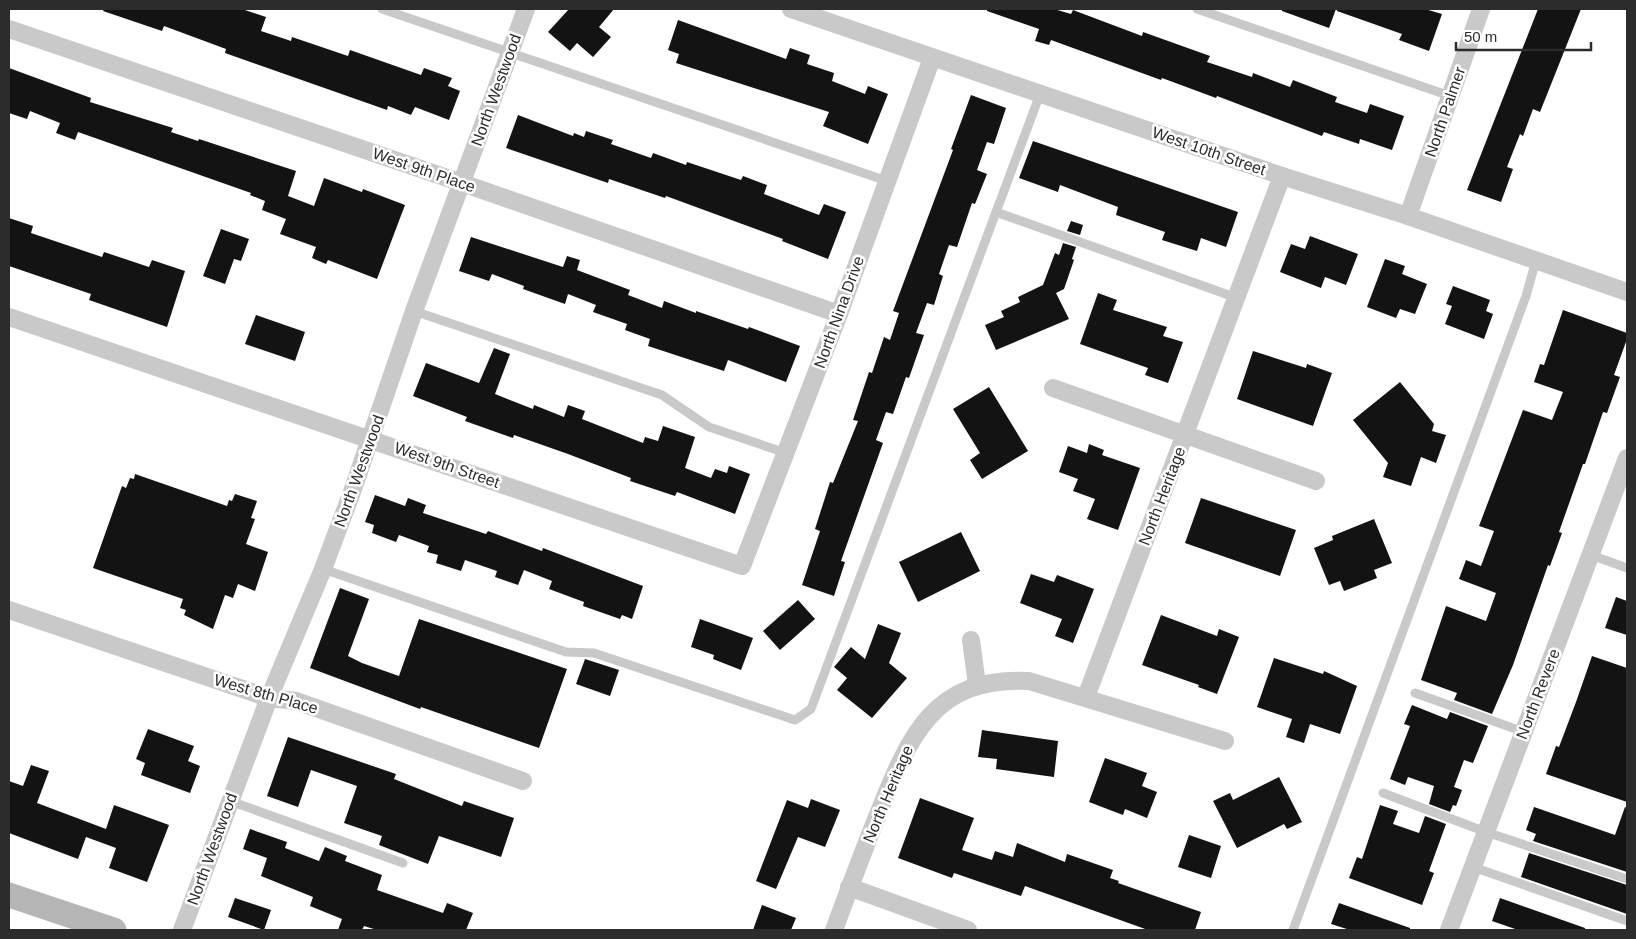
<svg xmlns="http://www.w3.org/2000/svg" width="1636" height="939" viewBox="0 0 1636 939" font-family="Arial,sans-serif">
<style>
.building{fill:#131313}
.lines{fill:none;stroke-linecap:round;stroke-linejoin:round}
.lane{stroke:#c9c9c9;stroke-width:9}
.street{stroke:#c9c9c9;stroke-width:18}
.secondary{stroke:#b6b6b6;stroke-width:25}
.labels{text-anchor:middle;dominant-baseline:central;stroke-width:5;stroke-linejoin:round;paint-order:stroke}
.street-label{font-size:16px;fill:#2c2c2c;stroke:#fff}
</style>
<rect width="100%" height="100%" fill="#fff"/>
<g class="building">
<path d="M 104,9 L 242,9 L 266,17 L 261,31 L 291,41 L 292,37 L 348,56 L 350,50 L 421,75 L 424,68 L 452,78 L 448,86 L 460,91 L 449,120 L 415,107 L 411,115 L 388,106 L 387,110 L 225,53 L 226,49 L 164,26 L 162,31 L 103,11 Z"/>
<path d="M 569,9 L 614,9 L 599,27 L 611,37 L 593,57 L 577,43 L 570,51 L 548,32 Z"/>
<path d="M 987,9 L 1054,9 L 1071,14 L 1073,10 L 1142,36 L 1143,32 L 1210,56 L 1207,62 L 1252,77 L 1253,73 L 1290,87 L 1293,80 L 1337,97 L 1335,102 L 1367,113 L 1370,104 L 1404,116 L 1392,150 L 1360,139 L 1359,144 L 1324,132 L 1322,136 L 1217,96 L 1216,98 L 1162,78 L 1161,80 L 1051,40 L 1049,45 L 1035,41 L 1039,29 L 987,11 Z"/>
<path d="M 1282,9 L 1336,9 L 1329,28 L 1282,11 Z"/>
<path d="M 1337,9 L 1425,9 L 1442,14 L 1429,51 L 1399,40 L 1402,34 L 1337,11 Z"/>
<path d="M 1538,9 L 1581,9 L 1540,112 L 1533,109 L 1523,136 L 1520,134 L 1507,167 L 1513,169 L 1501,202 L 1467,190 Z"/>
<path d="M 678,20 L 786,59 L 790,48 L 810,55 L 807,64 L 834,73 L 832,81 L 865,94 L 868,86 L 888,94 L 868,144 L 823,126 L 829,112 L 676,63 L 679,54 L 668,50 Z"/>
<path d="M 9,68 L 91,98 L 90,102 L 173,128 L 171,132 L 198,141 L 199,139 L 296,171 L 288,196 L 314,206 L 324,178 L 362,192 L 363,189 L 405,205 L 377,279 L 328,260 L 326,264 L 312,258 L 316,247 L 280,234 L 286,219 L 262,210 L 265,201 L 250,195 L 251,193 L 78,132 L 75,140 L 56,133 L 60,123 L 30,111 L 27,119 L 9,113 Z"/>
<path d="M 971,95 L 1006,108 L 994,144 L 987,142 L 977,170 L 987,174 L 975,204 L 972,203 L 957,247 L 949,245 L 939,274 L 943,276 L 934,305 L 927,303 L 916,333 L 924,335 L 909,378 L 906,377 L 893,414 L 886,412 L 876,440 L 883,443 L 841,561 L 845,562 L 834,596 L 802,585 L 820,531 L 815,529 L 830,482 L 833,483 L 858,421 L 853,420 L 869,372 L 872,373 L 884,337 L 890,340 L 899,313 L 893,311 L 953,150 L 951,149 Z"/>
<path d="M 518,115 L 573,136 L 574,133 L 584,137 L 586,131 L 613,140 L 611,144 L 651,158 L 653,153 L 686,165 L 687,162 L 741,180 L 743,176 L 767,185 L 764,194 L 819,215 L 824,204 L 846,212 L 828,259 L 782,241 L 783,239 L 666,196 L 665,198 L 609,179 L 608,183 L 506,148 Z"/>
<path d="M 1033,141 L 1238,212 L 1226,247 L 1201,238 L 1197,251 L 1162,240 L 1165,232 L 1116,215 L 1118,207 L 1060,185 L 1058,192 L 1019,178 Z"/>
<path d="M 9,218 L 33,226 L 31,233 L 102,257 L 104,252 L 149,267 L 152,260 L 185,271 L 167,327 L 89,300 L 91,294 L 9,266 Z"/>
<path d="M 1071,221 L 1083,225 L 1080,235 L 1067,231 Z"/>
<path d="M 221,229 L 249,239 L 241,261 L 234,259 L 225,284 L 203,276 Z"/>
<path d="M 1310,236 L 1358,254 L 1346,285 L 1325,277 L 1321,288 L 1280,272 L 1291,244 L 1305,249 Z"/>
<path d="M 471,237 L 563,267 L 567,256 L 580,260 L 577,270 L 630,290 L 628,295 L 662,308 L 664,301 L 696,313 L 696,311 L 748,329 L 749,327 L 800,346 L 786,382 L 728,360 L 724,371 L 648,346 L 650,339 L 625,330 L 627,324 L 593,312 L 596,305 L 568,294 L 565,304 L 523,289 L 524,286 L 492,274 L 489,281 L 459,271 Z"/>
<path d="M 1063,243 L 1076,247 L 1072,259 L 1074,260 L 1064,289 L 1056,293 L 1069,319 L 996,350 L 985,325 L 1004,317 L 1001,311 L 1020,302 L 1018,297 L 1043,285 L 1055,253 L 1059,255 Z"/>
<path d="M 1385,259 L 1405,266 L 1402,274 L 1427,284 L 1415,314 L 1400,309 L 1396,318 L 1367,307 Z"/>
<path d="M 1453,286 L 1490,300 L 1486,311 L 1493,314 L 1484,339 L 1445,324 L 1452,306 L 1446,304 Z"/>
<path d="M 1098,293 L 1117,300 L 1113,310 L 1167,327 L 1163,336 L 1183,342 L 1168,383 L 1145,375 L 1148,368 L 1080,344 Z"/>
<path d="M 1563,310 L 1627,333 L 1627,339 L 1614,375 L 1620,377 L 1607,413 L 1603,412 L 1585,464 L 1583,464 L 1559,532 L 1562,533 L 1550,566 L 1548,565 L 1513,665 L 1492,714 L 1454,700 L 1457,693 L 1421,680 L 1446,606 L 1486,621 L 1496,593 L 1459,579 L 1466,560 L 1481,566 L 1494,531 L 1479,526 L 1523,410 L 1552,420 L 1563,392 L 1534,382 L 1540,364 L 1544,365 Z"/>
<path d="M 256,315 L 305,332 L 295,361 L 245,344 Z"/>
<path d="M 494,348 L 510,354 L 495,394 L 533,409 L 534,405 L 564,417 L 568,405 L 585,411 L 582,419 L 643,443 L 645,437 L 658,441 L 663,426 L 695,437 L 685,468 L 711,478 L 715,469 L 727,473 L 729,466 L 750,474 L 735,514 L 677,492 L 675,496 L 630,481 L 631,478 L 568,454 L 514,435 L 513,438 L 465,421 L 467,417 L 413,396 L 426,363 L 479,383 Z"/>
<path d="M 1253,351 L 1306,368 L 1307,364 L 1332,373 L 1313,426 L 1237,399 Z"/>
<path d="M 1400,382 L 1434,424 L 1432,431 L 1446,435 L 1436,463 L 1421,457 L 1411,486 L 1383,477 L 1388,463 L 1353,420 Z"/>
<path d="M 989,387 L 1028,451 L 982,479 L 970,460 L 980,453 L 953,409 Z"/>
<path d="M 1089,444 L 1104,450 L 1102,455 L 1140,468 L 1118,530 L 1087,519 L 1095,499 L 1073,491 L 1078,479 L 1059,472 L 1068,446 L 1087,453 Z"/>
<path d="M 135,474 L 227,506 L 229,500 L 232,501 L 235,494 L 257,501 L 251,518 L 255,519 L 246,544 L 268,552 L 255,591 L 238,584 L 233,598 L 225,595 L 213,629 L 184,615 L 186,610 L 180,608 L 183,599 L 93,568 L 122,486 L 126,488 L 130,478 L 134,479 Z"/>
<path d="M 375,495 L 405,506 L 408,498 L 426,505 L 423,513 L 486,534 L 488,531 L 542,551 L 543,548 L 643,586 L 632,619 L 622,615 L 620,619 L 583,606 L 584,602 L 549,589 L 552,581 L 524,570 L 518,585 L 495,577 L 497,571 L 465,560 L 461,571 L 436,563 L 438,555 L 427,552 L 429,546 L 399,535 L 396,542 L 372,533 L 374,525 L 365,522 Z"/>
<path d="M 1201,498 L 1296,530 L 1280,576 L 1185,543 Z"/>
<path d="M 1374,519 L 1392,563 L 1374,570 L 1377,578 L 1344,591 L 1340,581 L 1329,585 L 1314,548 L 1333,540 L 1332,536 Z"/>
<path d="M 961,532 L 980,571 L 918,602 L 899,562 Z"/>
<path d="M 1031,574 L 1054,582 L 1057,575 L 1094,589 L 1073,643 L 1055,636 L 1062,619 L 1020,603 Z"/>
<path d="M 340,588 L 369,599 L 348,656 L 362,663 L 399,676 L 419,619 L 567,669 L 539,748 L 421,707 L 420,709 L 310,668 Z"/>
<path d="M 1616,597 L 1627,601 L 1627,635 L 1605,628 Z"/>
<path d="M 798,600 L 815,619 L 780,650 L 763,631 Z"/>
<path d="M 1161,615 L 1217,636 L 1219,629 L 1239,637 L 1217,694 L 1198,687 L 1199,685 L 1142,665 Z"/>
<path d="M 700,619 L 753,638 L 741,670 L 713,659 L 714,655 L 691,647 Z"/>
<path d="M 878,624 L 901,633 L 889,663 L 907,678 L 872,718 L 837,690 L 847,678 L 834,667 L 851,647 L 865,659 Z"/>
<path d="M 1592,656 L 1627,668 L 1627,802 L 1546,774 L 1556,746 L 1559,747 L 1576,702 Z"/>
<path d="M 1274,658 L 1323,674 L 1324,671 L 1357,686 L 1340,734 L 1310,724 L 1304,743 L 1286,737 L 1292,719 L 1257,707 Z"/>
<path d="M 585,659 L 619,670 L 610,696 L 576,684 Z"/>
<path d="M 1412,705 L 1447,719 L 1450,712 L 1488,726 L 1473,763 L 1464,760 L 1454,787 L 1462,790 L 1456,806 L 1453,805 L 1450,812 L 1429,804 L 1434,786 L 1408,777 L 1405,785 L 1390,779 L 1410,726 L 1404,724 Z"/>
<path d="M 148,729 L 194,746 L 188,761 L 200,766 L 190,793 L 141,775 L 145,763 L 136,759 Z"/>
<path d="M 982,730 L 1058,741 L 1054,777 L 996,769 L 997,759 L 978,757 Z"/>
<path d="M 288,737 L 396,774 L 394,779 L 462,806 L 464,801 L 514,818 L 501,857 L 439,836 L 428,864 L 379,845 L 382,836 L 344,823 L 357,786 L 311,770 L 298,807 L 267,796 Z"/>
<path d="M 1105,758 L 1147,773 L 1142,786 L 1157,792 L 1147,818 L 1125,809 L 1123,815 L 1089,802 Z"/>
<path d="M 31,765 L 49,771 L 37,803 L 106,829 L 114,805 L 169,825 L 147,882 L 109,868 L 116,848 L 86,837 L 78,859 L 9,833 L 9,781 L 23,786 Z"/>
<path d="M 1279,777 L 1302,822 L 1287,829 L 1284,824 L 1237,848 L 1213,801 L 1230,793 L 1233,800 Z"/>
<path d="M 920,798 L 974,818 L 962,850 L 992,860 L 995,851 L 1013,857 L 1017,843 L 1065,862 L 1067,854 L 1113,870 L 1110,878 L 1119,881 L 1118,883 L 1201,912 L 1195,930 L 1148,930 L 1025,886 L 1021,896 L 954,873 L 952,878 L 898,858 Z"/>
<path d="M 811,799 L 840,810 L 825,847 L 798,837 L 776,889 L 756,881 L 787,800 L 808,808 Z"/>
<path d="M 1380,805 L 1398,811 L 1393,824 L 1419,833 L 1425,816 L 1446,824 L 1429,871 L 1434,873 L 1422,905 L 1349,878 L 1357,857 L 1362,859 Z"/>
<path d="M 1534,807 L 1615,835 L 1625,807 L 1627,808 L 1627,872 L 1533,841 L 1536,834 L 1526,830 Z"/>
<path d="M 250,829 L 287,842 L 285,848 L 319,861 L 325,847 L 347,856 L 345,861 L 382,875 L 377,890 L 443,913 L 447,903 L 473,913 L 466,930 L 377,930 L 364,926 L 362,930 L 338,930 L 342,919 L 310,906 L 313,897 L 261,876 L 267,858 L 243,849 Z"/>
<path d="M 1189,835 L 1221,846 L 1211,878 L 1178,867 Z"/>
<path d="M 1529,853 L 1627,885 L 1627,914 L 1521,877 Z"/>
<path d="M 235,898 L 271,910 L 264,930 L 228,917 Z"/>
<path d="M 1500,898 L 1585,928 L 1585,930 L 1518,930 L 1492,921 Z"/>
<path d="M 1339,903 L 1410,928 L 1410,930 L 1350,930 L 1331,924 Z"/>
<path d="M 762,905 L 796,918 L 791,930 L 753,930 Z"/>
</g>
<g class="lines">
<g class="lane">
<path d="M 382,9 L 887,181"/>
<path d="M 1197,9 L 1450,96"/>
<path d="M 996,212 L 1237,298"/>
<path d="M 414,311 L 662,395 L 709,427 L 786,453"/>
<path d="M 1591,555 L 1627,568"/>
<path d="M 323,569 L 566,652 L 594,653 L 795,720 L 811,709 L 1040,94"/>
<path d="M 1415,693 L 1524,732"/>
<path d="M 1383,793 L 1486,832 L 1627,879"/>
<path d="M 230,801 L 403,863"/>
<path d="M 1473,867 L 1627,921"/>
<path d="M 1293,930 L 1526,296 L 1536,260"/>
</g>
<g class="street">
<path d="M 791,9 L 1282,176 L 1408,216 L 1627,292"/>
<path d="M 9,29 L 462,183 L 839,314"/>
<path d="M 1408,216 L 1481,9"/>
<path d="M 9,317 L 742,566 L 839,314 L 932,58"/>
<path d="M 1053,388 L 1316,481"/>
<path d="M 9,610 L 269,698 L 296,701 L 523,781"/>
<path d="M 971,640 L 977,685"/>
<path d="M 1086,697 L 1282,176"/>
<path d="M 849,887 L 968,930"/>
<path d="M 182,930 L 269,698 L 323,569 L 352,492 L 414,311 L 526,9"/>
<path d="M 834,930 C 848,892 862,854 877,817 C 908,739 932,676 1029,681 L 1225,741"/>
<path d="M 1449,930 L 1627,458"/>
</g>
<path class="secondary" d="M 9,895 L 114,930"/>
</g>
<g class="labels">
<g class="street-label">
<text transform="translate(496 90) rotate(-70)">North Westwood</text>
<text transform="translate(1445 112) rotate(-71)">North Palmer</text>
<text transform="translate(1209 151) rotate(19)">West 10th Street</text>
<text transform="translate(424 170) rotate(19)">West 9th Place</text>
<text transform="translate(839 312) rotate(-70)">North Nina Drive</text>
<text transform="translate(447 465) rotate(19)">West 9th Street</text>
<text transform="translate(359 471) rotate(-70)">North Westwood</text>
<text transform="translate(1162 496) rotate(-69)">North Heritage</text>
<text transform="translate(266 694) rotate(16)">West 8th Place</text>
<text transform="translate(1538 694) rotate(-69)">North Revere</text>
<text transform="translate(888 794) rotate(-67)">North Heritage</text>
<text transform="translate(212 849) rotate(-70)">North Westwood</text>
</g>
</g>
<rect width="1636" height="939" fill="none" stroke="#2c2c2c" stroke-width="20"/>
<path d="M1456 42v8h135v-8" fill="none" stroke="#2c2c2c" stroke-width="2.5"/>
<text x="1464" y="42" font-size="15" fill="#2c2c2c" stroke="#ffffff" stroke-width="4" paint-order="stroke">50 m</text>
</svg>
